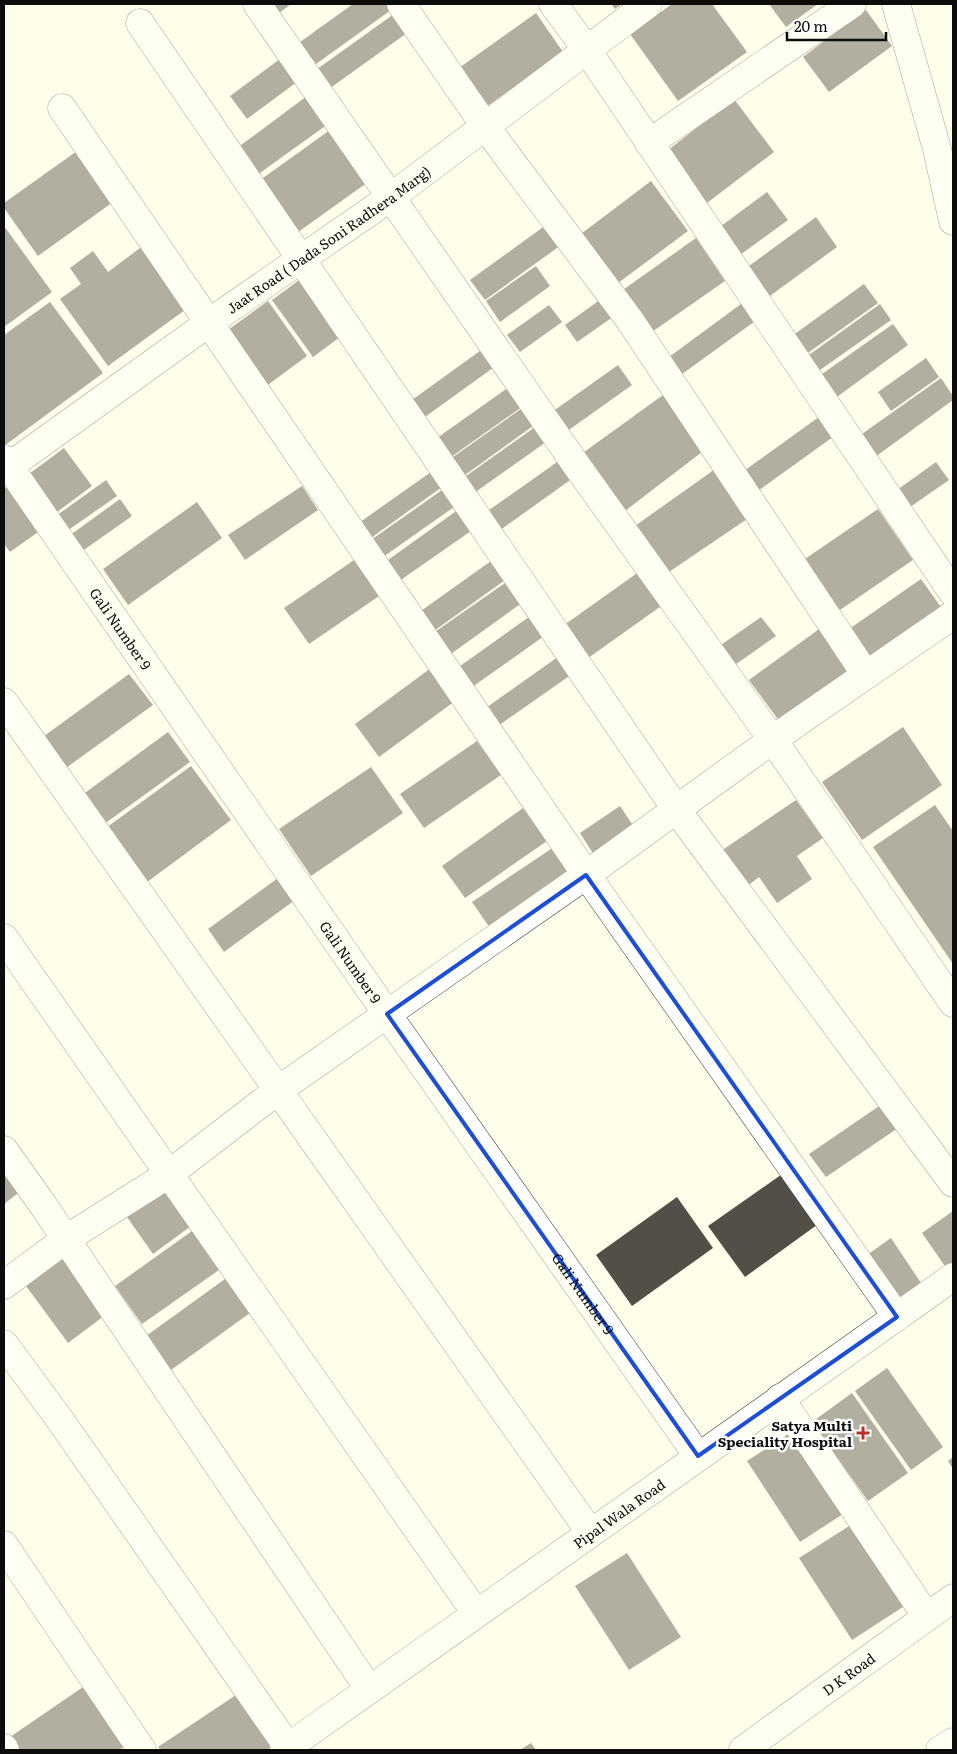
<svg xmlns="http://www.w3.org/2000/svg" width="957" height="1754" viewBox="0 0 957 1754" font-family="Literata,serif">
<style>
.building{fill:#544e48}
.lines{fill:none;stroke-linecap:round;stroke-linejoin:round}
.minor-casing{stroke:#3f3f3f;stroke-width:29}
.minor{stroke:#fff;stroke-width:28}
.marked{fill:none;stroke:#1d4ed8;stroke-width:4;stroke-linejoin:round}
.poi-dot{fill:#bb3125;stroke:#fff;stroke-width:2}
.labels{text-anchor:middle;dominant-baseline:central;stroke-width:5;stroke-linejoin:round;paint-order:stroke}
.street-label{font-size:14px;fill:#0c0c0c;stroke:#fff}
.poi-label{font-size:14px;font-weight:bold;fill:#0c0c0c;stroke:#fff;text-anchor:end}
</style>
<rect width="100%" height="100%" fill="#fffeea"/>
<g class="building">
<path d="M 264,4 L 291,4 L 274,17 Z"/>
<path d="M 353,4 L 397,4 L 398,5 L 316,64 L 300,42 Z"/>
<path d="M 611,4 L 622,4 L 615,9 Z"/>
<path d="M 672,4 L 712,4 L 747,52 L 678,101 L 630,34 Z"/>
<path d="M 769,4 L 818,4 L 786,27 Z"/>
<path d="M 401,9 L 414,28 L 326,91 L 313,72 Z"/>
<path d="M 866,10 L 892,46 L 829,92 L 803,57 Z"/>
<path d="M 536,13 L 563,52 L 483,109 L 456,70 Z"/>
<path d="M 288,53 L 305,76 L 247,119 L 230,96 Z"/>
<path d="M 307,96 L 328,124 L 253,178 L 233,151 Z"/>
<path d="M 734,99 L 774,152 L 703,206 L 663,154 Z"/>
<path d="M 330,130 L 368,182 L 294,235 L 256,183 Z"/>
<path d="M 77,151 L 113,202 L 38,256 L 4,208 L 4,203 Z"/>
<path d="M 651,181 L 688,231 L 614,286 L 577,237 Z"/>
<path d="M 767,192 L 788,220 L 733,260 L 713,232 Z"/>
<path d="M 816,217 L 837,247 L 763,301 L 742,271 Z"/>
<path d="M 553,220 L 568,240 L 485,300 L 470,280 Z"/>
<path d="M 4,226 L 52,292 L 4,327 Z"/>
<path d="M 696,238 L 725,281 L 649,334 L 620,292 Z"/>
<path d="M 144,245 L 189,307 L 108,366 L 60,299 L 81,284 L 70,268 L 93,251 L 108,272 Z"/>
<path d="M 536,266 L 550,286 L 500,322 L 486,301 Z"/>
<path d="M 306,275 L 348,331 L 313,357 L 272,300 Z"/>
<path d="M 864,284 L 878,303 L 798,360 L 785,341 Z"/>
<path d="M 608,294 L 620,312 L 577,342 L 565,325 Z"/>
<path d="M 268,301 L 307,356 L 265,387 L 225,332 Z"/>
<path d="M 745,301 L 758,319 L 678,377 L 665,360 Z"/>
<path d="M 50,302 L 103,373 L 4,446 L 4,335 Z"/>
<path d="M 880,304 L 891,320 L 810,377 L 799,362 Z"/>
<path d="M 549,305 L 562,322 L 520,352 L 507,335 Z"/>
<path d="M 893,324 L 908,345 L 830,402 L 815,379 Z"/>
<path d="M 484,348 L 497,365 L 418,422 L 405,405 Z"/>
<path d="M 926,358 L 939,377 L 891,411 L 878,392 Z"/>
<path d="M 618,365 L 632,385 L 566,432 L 552,412 Z"/>
<path d="M 941,378 L 953,396 L 953,400 L 867,463 L 852,441 Z"/>
<path d="M 513,384 L 526,404 L 444,462 L 430,443 Z"/>
<path d="M 663,395 L 702,452 L 621,514 L 580,455 Z"/>
<path d="M 525,406 L 537,423 L 458,480 L 446,462 Z"/>
<path d="M 823,414 L 837,434 L 755,493 L 741,473 Z"/>
<path d="M 535,427 L 546,442 L 470,496 L 459,481 Z"/>
<path d="M 64,448 L 92,486 L 57,512 L 29,474 Z"/>
<path d="M 560,460 L 573,478 L 499,531 L 485,513 Z"/>
<path d="M 936,462 L 949,480 L 903,512 L 890,495 Z"/>
<path d="M 438,467 L 449,482 L 368,540 L 356,525 Z"/>
<path d="M 718,467 L 753,515 L 663,576 L 632,528 Z"/>
<path d="M 106,480 L 117,496 L 67,531 L 56,516 Z"/>
<path d="M 452,483 L 464,500 L 383,557 L 371,540 Z"/>
<path d="M 10,485 L 41,530 L 10,552 L 4,544 L 4,489 Z"/>
<path d="M 302,486 L 318,510 L 245,560 L 228,535 Z"/>
<path d="M 120,499 L 132,516 L 81,552 L 69,536 Z"/>
<path d="M 197,502 L 222,538 L 128,605 L 103,569 Z"/>
<path d="M 466,504 L 481,524 L 395,584 L 381,565 Z"/>
<path d="M 878,509 L 913,560 L 837,612 L 802,561 Z"/>
<path d="M 360,556 L 385,592 L 309,644 L 284,608 Z"/>
<path d="M 498,556 L 512,575 L 431,633 L 418,613 Z"/>
<path d="M 640,571 L 664,604 L 584,661 L 560,628 Z"/>
<path d="M 515,576 L 530,597 L 448,656 L 432,634 Z"/>
<path d="M 921,579 L 943,610 L 864,665 L 842,634 Z"/>
<path d="M 533,614 L 547,634 L 468,690 L 453,671 Z"/>
<path d="M 761,617 L 776,636 L 732,667 L 718,647 Z"/>
<path d="M 822,627 L 853,670 L 780,722 L 749,680 Z"/>
<path d="M 562,654 L 575,672 L 495,728 L 483,710 Z"/>
<path d="M 431,668 L 455,701 L 379,757 L 355,724 Z"/>
<path d="M 129,674 L 153,705 L 59,773 L 36,742 Z"/>
<path d="M 903,727 L 942,785 L 862,840 L 822,782 Z"/>
<path d="M 168,732 L 190,762 L 100,827 L 78,798 Z"/>
<path d="M 477,741 L 501,775 L 424,828 L 400,794 Z"/>
<path d="M 191,766 L 231,820 L 139,888 L 99,833 Z"/>
<path d="M 371,767 L 403,813 L 311,876 L 279,829 Z"/>
<path d="M 796,800 L 823,838 L 797,856 L 812,879 L 777,903 L 759,877 L 746,887 L 721,851 Z"/>
<path d="M 935,805 L 953,831 L 953,964 L 873,847 Z"/>
<path d="M 620,806 L 634,827 L 594,855 L 580,833 Z"/>
<path d="M 523,808 L 547,841 L 465,898 L 442,866 Z"/>
<path d="M 554,847 L 571,873 L 490,928 L 472,902 Z"/>
<path d="M 278,878 L 295,900 L 224,952 L 208,929 Z"/>
<path d="M 882,1104 L 898,1128 L 826,1177 L 809,1154 Z"/>
<path d="M 4,1156 L 26,1187 L 4,1204 Z"/>
<path d="M 785,1172 L 821,1222 L 745,1277 L 708,1226 Z"/>
<path d="M 168,1187 L 195,1223 L 153,1254 L 127,1217 Z"/>
<path d="M 677,1197 L 713,1248 L 632,1306 L 596,1255 Z"/>
<path d="M 953,1211 L 953,1274 L 951,1275 L 922,1233 Z"/>
<path d="M 192,1231 L 219,1270 L 142,1324 L 115,1286 Z"/>
<path d="M 891,1238 L 927,1292 L 904,1308 L 867,1255 Z"/>
<path d="M 66,1255 L 108,1313 L 68,1343 L 26,1286 Z"/>
<path d="M 225,1279 L 250,1313 L 171,1370 L 146,1336 Z"/>
<path d="M 887,1368 L 943,1447 L 911,1470 L 855,1391 Z"/>
<path d="M 852,1393 L 908,1473 L 868,1501 L 812,1422 Z"/>
<path d="M 790,1433 L 843,1514 L 800,1542 L 747,1461 Z"/>
<path d="M 953,1457 L 953,1469 L 948,1461 Z"/>
<path d="M 857,1521 L 909,1603 L 852,1640 L 799,1558 Z"/>
<path d="M 627,1553 L 681,1637 L 629,1670 L 575,1586 Z"/>
<path d="M 86,1685 L 127,1745 L 119,1750 L 19,1750 L 10,1737 Z"/>
<path d="M 242,1691 L 277,1744 L 267,1750 L 161,1750 L 158,1747 Z"/>
<path d="M 531,1743 L 536,1750 L 520,1750 Z"/>
</g>
<g class="lines">
<g class="minor-casing">
<g id="minor">
<path d="M 257,4 L 577,466 L 780,750 L 953,1003"/>
<path d="M 401,4 L 485,126 L 629,319 L 866,675"/>
<path d="M 553,4 L 587,50 L 953,593"/>
<path d="M 896,4 L 937,149 L 953,221"/>
<path d="M 140,23 L 676,809 L 953,1183"/>
<path d="M 62,108 L 583,870 L 897,1317"/>
<path d="M 649,143 L 852,4"/>
<path id="s1" d="M 4,459 L 387,1014 L 698,1456"/>
<path id="s2" d="M 4,470 L 210,322 L 391,197 L 648,4"/>
<path d="M 4,702 L 590,1532"/>
<path d="M 4,938 L 476,1613"/>
<path d="M 4,1150 L 43,1205 L 369,1689"/>
<path d="M 4,1285 L 66,1239 L 169,1174 L 277,1091 L 586,875 L 772,740 L 953,615"/>
<path d="M 4,1344 L 58,1417 L 288,1747"/>
<path d="M 780,1398 L 927,1617"/>
<path d="M 4,1545 L 142,1750"/>
<path d="M 4,1748 L 5,1750"/>
<path id="s3" d="M 284,1750 L 953,1277"/>
<path id="s4" d="M 743,1750 L 953,1598"/>
<path d="M 940,1750 L 953,1742"/>
</g>
</g>
<use href="#minor" class="minor"/>
</g>
<path d="M0 0H957V1754H0ZM 586,875 L 897,1317 L 698,1456 L 387,1014 Z" fill="#fffeea" fill-opacity=".55" fill-rule="evenodd"/>
<path class="marked" d="M 586,875 L 897,1317 L 698,1456 L 387,1014 Z"/>
<path class="poi-dot" d="M860.5 1425.5h5v5h5v5h-5v5h-5v-5h-5v-5h5z"/>
<g class="labels">
<g class="street-label">
<text stroke="none"><textPath href="#s2" startOffset="398">Jaat Road ( Dada Soni Radhera Marg)</textPath></text>
<text stroke="none"><textPath href="#s1" startOffset="206">Gali Number 9</textPath></text>
<text stroke="none"><textPath href="#s1" startOffset="611">Gali Number 9</textPath></text>
<text stroke="none"><textPath href="#s1" startOffset="1016">Gali Number 9</textPath></text>
<text stroke="none"><textPath href="#s3" startOffset="410">Pipal Wala Road</textPath></text>
<text stroke="none"><textPath href="#s4" startOffset="130">D K Road</textPath></text>
</g>
<g class="poi-label">
<text x="852" y="1425">Satya Multi<tspan x="852" dy="16">Speciality Hospital</tspan></text>
</g>
</g>
<rect width="957" height="1754" fill="none" stroke="#0c0c0c" stroke-width="10"/>
<path d="M787 32v8h99v-8" fill="none" stroke="#0c0c0c" stroke-width="2.5"/>
<text x="794" y="32" font-size="15" fill="#0c0c0c" stroke="#ffffff" stroke-width="4" paint-order="stroke">20 m</text>
</svg>
